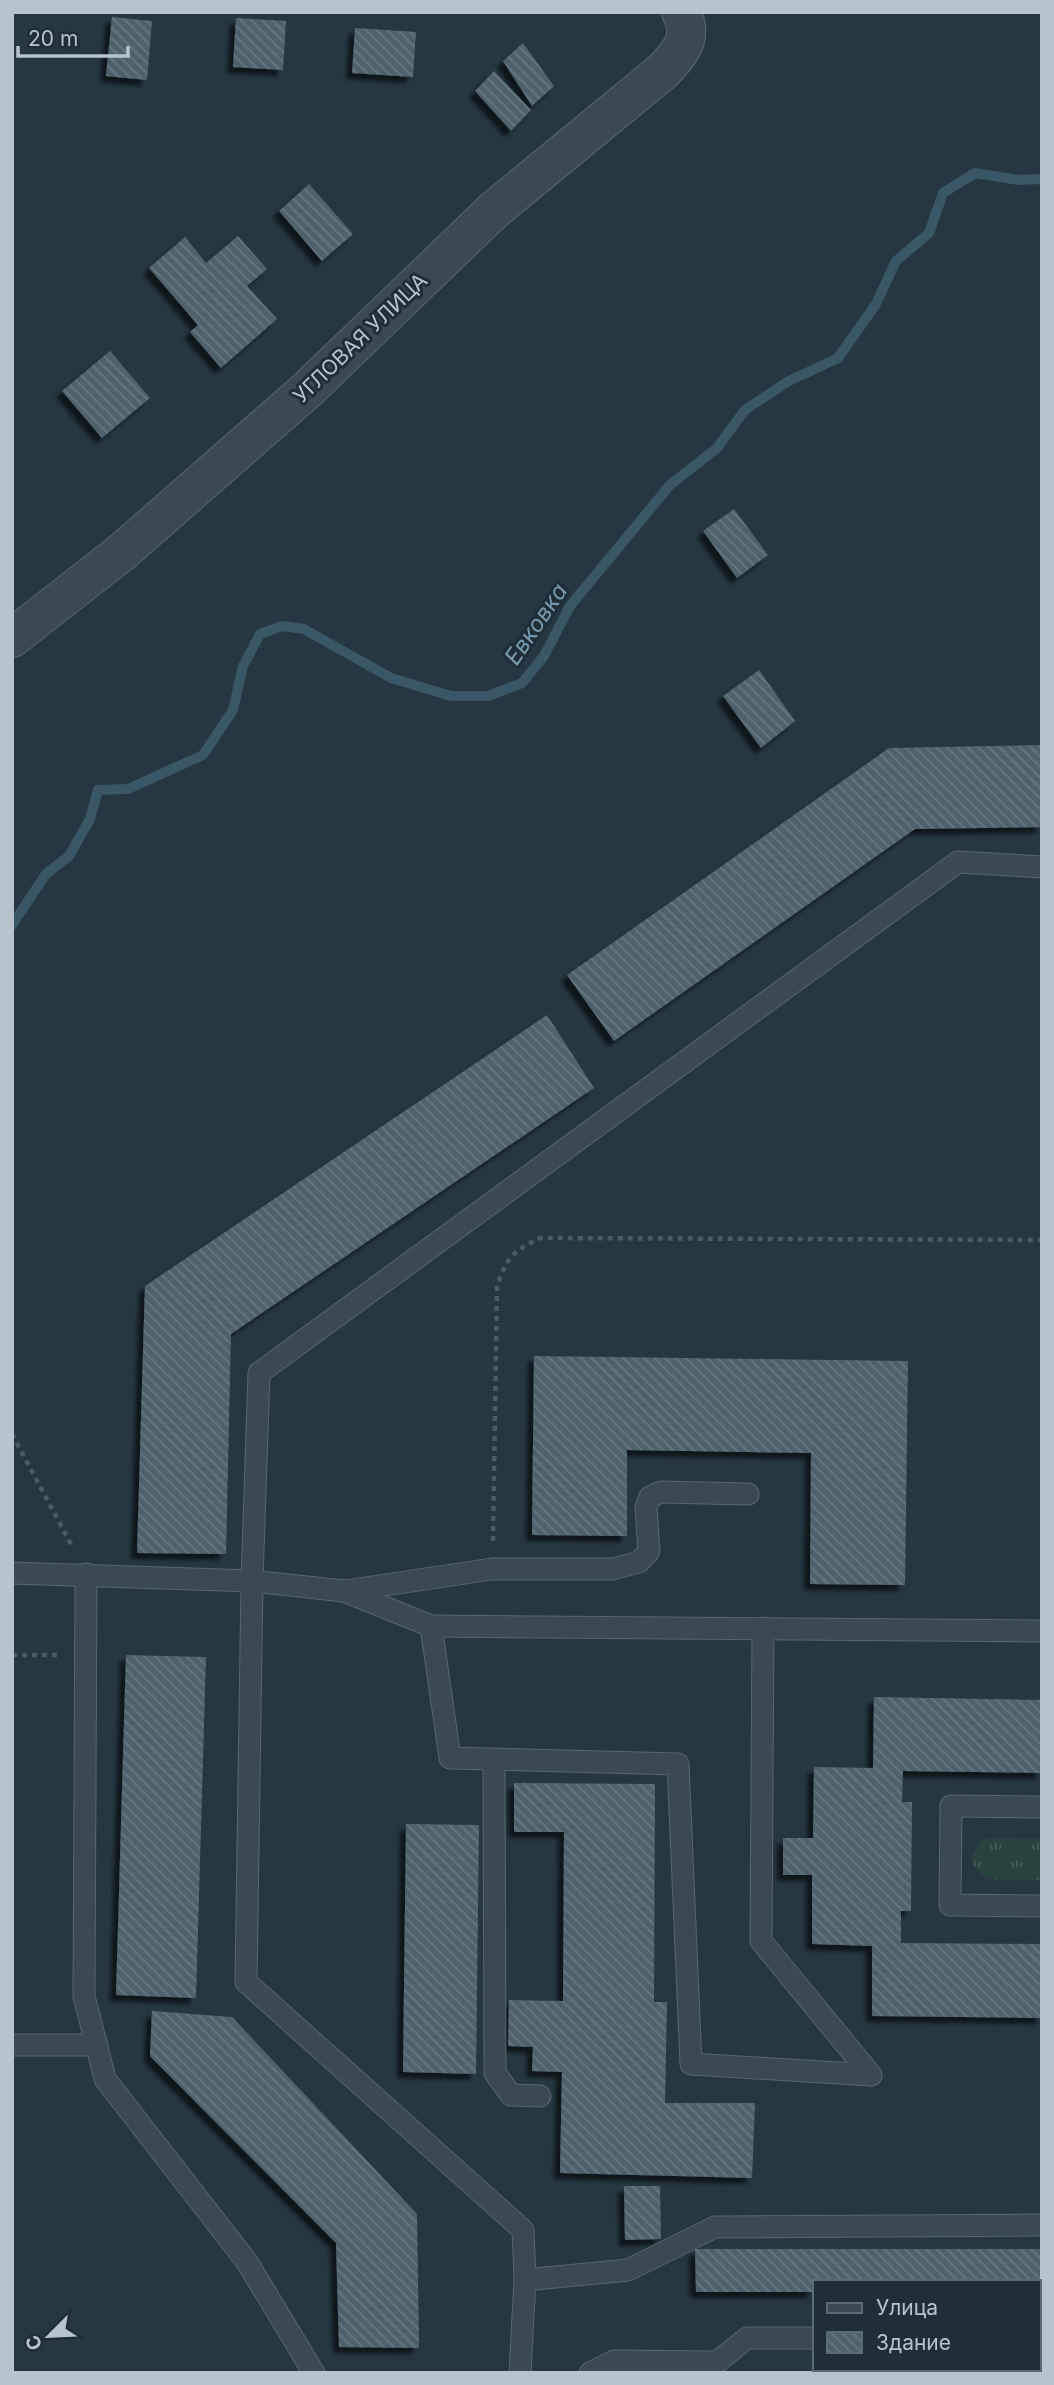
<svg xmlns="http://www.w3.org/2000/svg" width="1054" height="2385" viewBox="0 0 1054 2385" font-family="Inter,sans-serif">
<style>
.grass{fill:url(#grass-tufts)}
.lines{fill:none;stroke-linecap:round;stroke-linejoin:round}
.stream{stroke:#3a5768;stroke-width:10}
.building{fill:url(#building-back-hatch);filter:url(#shadow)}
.lane-casing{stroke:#59666e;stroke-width:23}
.street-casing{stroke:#59666e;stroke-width:40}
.path{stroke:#475e5c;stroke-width:4.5;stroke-dasharray:5 5;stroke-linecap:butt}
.lane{stroke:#3b4951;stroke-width:21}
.street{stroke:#3b4951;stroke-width:38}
.labels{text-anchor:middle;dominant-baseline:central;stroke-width:6;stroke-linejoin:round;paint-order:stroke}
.street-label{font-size:21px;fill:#b8c3cb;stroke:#1f2e37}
.water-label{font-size:23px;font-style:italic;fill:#789aae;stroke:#1f2e37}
</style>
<defs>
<pattern id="grass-tufts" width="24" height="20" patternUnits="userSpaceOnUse" patternTransform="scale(1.75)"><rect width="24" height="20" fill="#284240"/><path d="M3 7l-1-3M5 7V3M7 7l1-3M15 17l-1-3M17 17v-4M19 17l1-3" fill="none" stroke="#455c5a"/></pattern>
<pattern id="building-back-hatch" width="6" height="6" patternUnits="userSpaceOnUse" patternTransform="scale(1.75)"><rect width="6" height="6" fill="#4f626c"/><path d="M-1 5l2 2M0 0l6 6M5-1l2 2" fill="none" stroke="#667780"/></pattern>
<filter id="shadow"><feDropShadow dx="-6" dy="6" stdDeviation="2" flood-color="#0009"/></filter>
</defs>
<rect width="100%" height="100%" fill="#263741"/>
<path class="grass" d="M 990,1838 L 1042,1839 L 1042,1880 C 1017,1879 977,1888 971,1857 L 981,1841 Z"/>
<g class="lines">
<path class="stream" d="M 12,925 L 46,874 L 69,856 L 90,819 L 98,790 L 128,789 L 203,755 L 233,710 L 243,666 L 260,634 L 282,626 L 304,629 L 391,678 L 451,696 L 488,696 L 522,683 L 544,656 L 570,606 L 670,485 L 717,448 L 745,410 L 787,382 L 838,358 L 876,304 L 896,261 L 929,233 L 943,193 L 975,173 L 1019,180 L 1042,179"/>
</g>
<g class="building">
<path d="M 112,17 L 152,21 L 147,80 L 106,76 Z"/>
<path d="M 236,18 L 286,21 L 283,70 L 233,67 Z"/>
<path d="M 355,28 L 416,32 L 413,77 L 352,73 Z"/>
<path d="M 523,43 L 554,86 L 532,106 L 503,61 Z"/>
<path d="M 494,71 L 531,110 L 511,131 L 475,91 Z"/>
<path d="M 309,184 L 353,234 L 322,261 L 279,211 Z"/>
<path d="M 238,236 L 267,269 L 247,286 L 277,319 L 221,368 L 190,332 L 198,325 L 149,268 L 185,237 L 206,263 Z"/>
<path d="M 110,351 L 150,398 L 102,438 L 62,391 Z"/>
<path d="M 734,509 L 768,555 L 737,578 L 703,531 Z"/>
<path d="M 759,670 L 795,721 L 761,748 L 723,696 Z"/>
<path d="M 1042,745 L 1042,827 L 915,829 L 614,1041 L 567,975 L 889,748 Z"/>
<path d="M 547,1015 L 594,1088 L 231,1334 L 226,1554 L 137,1553 L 145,1286 Z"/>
<path d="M 534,1356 L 908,1361 L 905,1585 L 810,1584 L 811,1453 L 627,1450 L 627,1536 L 532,1535 Z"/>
<path d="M 126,1655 L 206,1657 L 196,1998 L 116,1995 Z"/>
<path d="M 874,1697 L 1042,1700 L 1042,1773 L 903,1771 L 902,1802 L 912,1802 L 911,1911 L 901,1911 L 901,1943 L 1042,1944 L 1042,2018 L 872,2016 L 872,1946 L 812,1944 L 812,1875 L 783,1875 L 783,1838 L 813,1838 L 814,1767 L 873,1768 Z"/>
<path d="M 514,1783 L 655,1784 L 654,2002 L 667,2002 L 665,2103 L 755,2103 L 752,2178 L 560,2173 L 562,2072 L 532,2071 L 533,2047 L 508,2046 L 509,2000 L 563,2001 L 564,1832 L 514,1832 Z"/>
<path d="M 406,1824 L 479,1825 L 476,2074 L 403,2072 Z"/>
<path d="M 152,2011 L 232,2017 L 417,2214 L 419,2348 L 339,2347 L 336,2243 L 150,2056 Z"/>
<path d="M 624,2186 L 660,2186 L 661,2239 L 625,2240 Z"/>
<path d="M 695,2249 L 1042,2249 L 1042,2292 L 1038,2292 L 1038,2282 L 814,2282 L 814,2292 L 696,2292 Z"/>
<path d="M 1038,2353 L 1042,2353 L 1042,2373 L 986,2373 L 986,2369 L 1038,2369 Z"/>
</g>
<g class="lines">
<g class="lane-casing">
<g id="lane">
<path d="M 12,1573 L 252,1581 L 259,1373 L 958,862 L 1042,867"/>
<path d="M 86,1574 L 84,1996 L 105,2079 L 247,2262 L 314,2373"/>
<path d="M 345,1591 L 492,1569 L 613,1569 L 639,1562 L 649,1551 L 646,1508 L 650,1497 L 661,1492 L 748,1494"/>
<path d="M 431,1626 L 1042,1631"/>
<path d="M 763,1628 L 761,1941 L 871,2075"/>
<path d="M 494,1761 L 495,2073 L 511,2095 L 540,2096"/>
<path d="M 1042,1807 L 951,1806 L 950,1905 L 1042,1906"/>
<path d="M 12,2045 L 97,2045"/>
<path d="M 525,2280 L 628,2270 L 715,2227 L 1042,2225"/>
<path d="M 1038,2324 L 1042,2324"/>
<path d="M 520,2373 L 525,2280 L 523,2230 L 246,1982 L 252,1581 L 344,1591 L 431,1626 L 450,1758 L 678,1764 L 691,2064 L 871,2075"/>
<path d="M 590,2373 L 614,2361 L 717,2362 L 747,2338 L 814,2338"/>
<path d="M 928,2373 L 928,2369"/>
</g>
</g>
<g class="street-casing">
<path id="street" d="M 12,638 L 122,552 L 307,390 L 494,210 L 663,71 C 681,52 694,37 681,12"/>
</g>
<g class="path">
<path d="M 12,1434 L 73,1548"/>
<path d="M 493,1541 L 497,1286 C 507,1258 512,1251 540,1238 L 1042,1240"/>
<path d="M 12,1655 L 57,1655"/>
</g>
<use href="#lane" class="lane"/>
<use href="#street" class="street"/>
</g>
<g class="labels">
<g class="street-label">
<text transform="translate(360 338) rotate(-44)">УГЛОВАЯ УЛИЦА</text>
</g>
<g class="water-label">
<text transform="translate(536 624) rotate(-56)">Евковка</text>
</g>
</g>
<rect width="1054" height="2385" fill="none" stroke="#b8c3cb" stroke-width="28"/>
<rect x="813" y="2280" width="228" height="91" fill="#1f2e37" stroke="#5c6a72" stroke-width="2"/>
<rect x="827" y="2303" width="35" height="10" fill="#3b4951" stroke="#5c6a72" stroke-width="2"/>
<text x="876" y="2315" font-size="21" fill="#b8c3cb">Улица</text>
<rect x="827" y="2332" width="35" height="21" fill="url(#building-back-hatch)" stroke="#5c6a72" stroke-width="2"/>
<text x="876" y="2350" font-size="21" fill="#b8c3cb">Здание</text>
<g transform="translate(49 2336) rotate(246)" stroke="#1f2e37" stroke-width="5" paint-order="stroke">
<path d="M0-5L12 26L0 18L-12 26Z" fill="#b8c3cb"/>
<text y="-10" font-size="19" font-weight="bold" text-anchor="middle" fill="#b8c3cb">С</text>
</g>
<path d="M18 46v10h110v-10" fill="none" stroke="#b8c3cb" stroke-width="3.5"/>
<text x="28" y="46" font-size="21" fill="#b8c3cb" stroke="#1f2e37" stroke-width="5" paint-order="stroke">20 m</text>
</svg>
